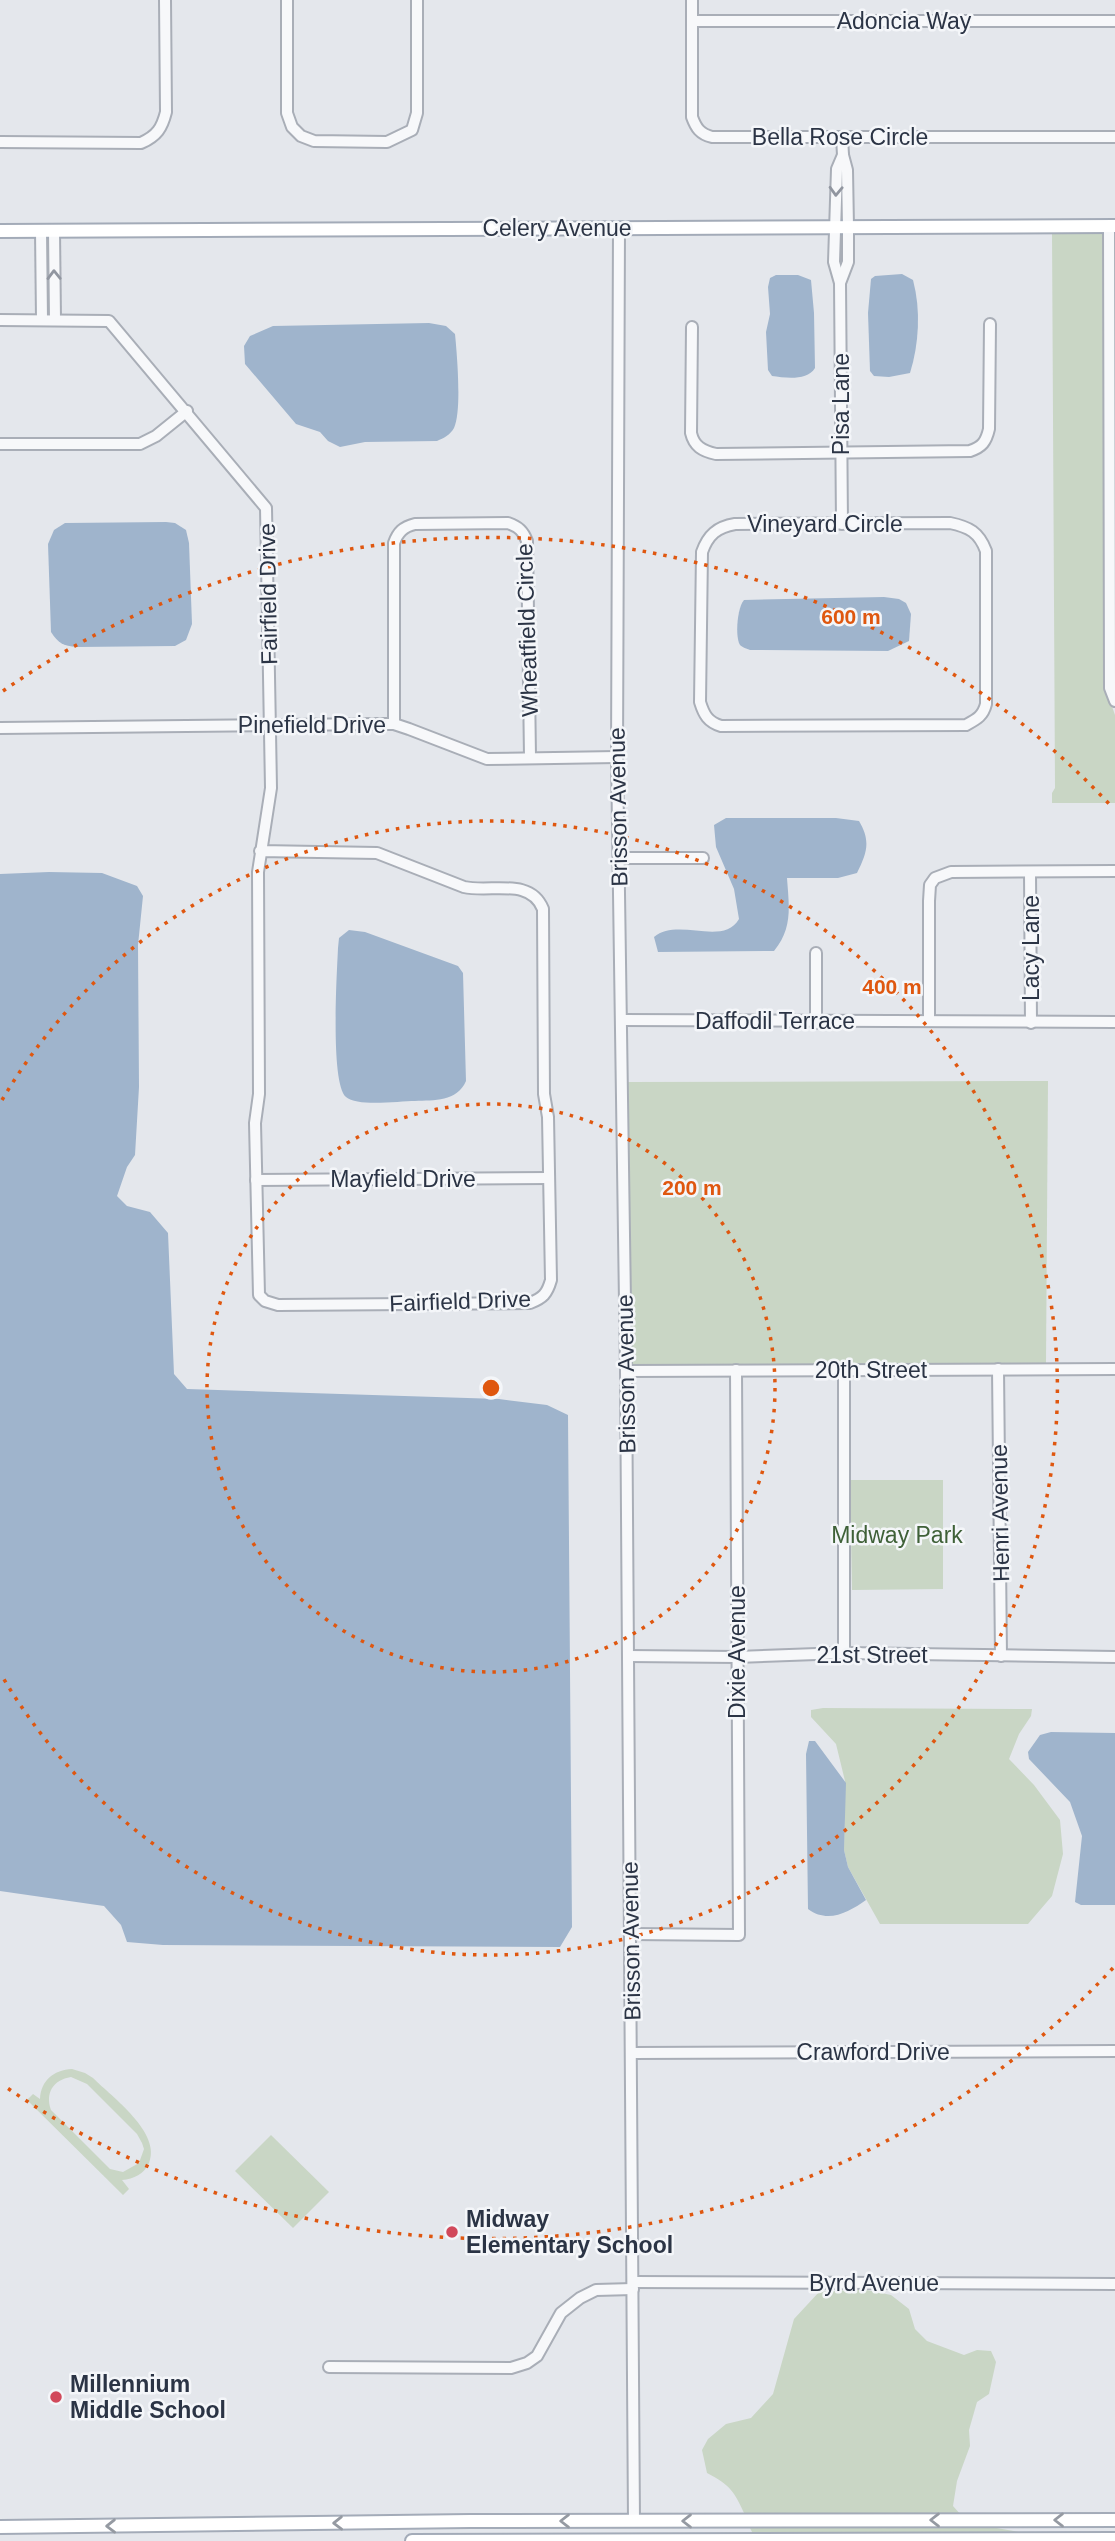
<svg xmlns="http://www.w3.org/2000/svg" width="1115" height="2541" viewBox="0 0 1115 2541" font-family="Helvetica,sans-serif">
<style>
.green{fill:#c9d6c5;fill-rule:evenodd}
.water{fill:#9fb4cc}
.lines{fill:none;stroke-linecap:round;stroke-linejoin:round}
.minor-casing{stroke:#a9aeb7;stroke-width:14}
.major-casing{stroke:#a3abb8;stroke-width:16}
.minor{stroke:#f7f8fa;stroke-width:10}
.major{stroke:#fff;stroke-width:12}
.oneway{stroke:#9196a0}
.oneway2{stroke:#959aa2}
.ring{fill:none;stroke:#df570f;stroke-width:3.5;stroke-dasharray:3.5 7}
.poi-dot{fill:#d1495b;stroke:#f4f6f9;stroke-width:2.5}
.labels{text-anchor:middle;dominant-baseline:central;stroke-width:5;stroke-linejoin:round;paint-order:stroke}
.street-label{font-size:23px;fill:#2b3445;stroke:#f4f6f9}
.park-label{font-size:23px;fill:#3f6138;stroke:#f4f6f9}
.poi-label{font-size:23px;font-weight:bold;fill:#2b3445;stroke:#f4f6f9;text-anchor:start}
.centre{fill:#df570f;stroke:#f4f6f9;stroke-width:3.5}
.ring-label{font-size:21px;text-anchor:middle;font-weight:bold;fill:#df570f;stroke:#f4f6f9;stroke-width:5;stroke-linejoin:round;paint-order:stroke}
</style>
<rect width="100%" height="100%" fill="#e4e7ec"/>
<g class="green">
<path d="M 1052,232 L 1104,232 L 1105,687 L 1115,715 L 1115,803 L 1052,803 L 1052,793 L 1055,788 Z"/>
<path d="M 1048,1081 L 1046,1364 L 631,1366 L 628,1082 Z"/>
<path d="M 850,1480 L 943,1480 L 943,1589 L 852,1590 Z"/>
<path d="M 823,1708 L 1032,1709 L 1031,1716 L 1019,1734 L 1009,1759 L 1034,1785 L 1060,1820 L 1063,1854 L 1052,1896 L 1028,1924 L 880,1924 L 848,1867 L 844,1850 L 845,1781 L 836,1744 L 811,1717 L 811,1710 Z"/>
<path d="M 72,2069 L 85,2073 L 93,2078 C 112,2097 162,2133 149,2163 C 144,2174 134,2179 122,2180 L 129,2189 L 123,2195 L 27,2100 L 33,2094 L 40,2099 C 41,2080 54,2070 72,2069 ZM 71,2077 L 87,2084 L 137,2134 L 142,2143 L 144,2149 L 139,2163 L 123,2172 L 110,2169 L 51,2110 C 45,2093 53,2080 71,2077 Z"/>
<path d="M 271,2135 L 329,2192 L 293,2228 L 235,2171 Z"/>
<path d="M 862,2289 L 891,2295 L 909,2309 L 915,2329 L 927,2341 L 964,2355 L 977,2350 L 991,2351 L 996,2362 L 989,2394 L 977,2402 L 969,2430 L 970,2446 L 957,2481 L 953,2506 L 961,2515 L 745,2515 C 734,2491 730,2485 707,2473 L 702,2450 L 708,2439 L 726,2424 L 751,2418 L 773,2394 L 794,2319 L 819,2292 Z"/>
<path d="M 749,2526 L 985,2526 L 1031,2534 L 753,2534 Z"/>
</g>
<g class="water">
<path d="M 902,274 L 913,280 C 921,310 919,344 910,373 L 889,377 L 874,376 L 870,371 L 868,313 L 871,279 L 875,276 Z"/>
<path d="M 776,275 L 798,275 L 811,280 L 814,313 L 815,368 C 807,381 786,378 772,376 L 768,370 L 766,332 L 770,314 L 768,287 L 770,278 Z"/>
<path d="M 429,323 L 446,326 L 455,334 C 457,354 462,411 454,428 C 450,435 444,438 437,441 L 365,442 L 340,447 L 328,441 L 320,432 L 296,424 L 245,364 L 244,346 L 250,336 L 273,326 Z"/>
<path d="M 166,522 L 175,523 L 186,530 L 189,543 L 192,624 L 186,640 L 175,646 L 77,647 C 63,646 58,643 51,632 L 48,544 L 54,530 L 65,523 Z"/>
<path d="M 884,597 L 899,599 L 906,603 L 911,614 L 909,641 L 888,651 L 750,650 C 747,649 742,647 740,645 C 735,637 737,608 744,600 Z"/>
<path d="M 726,818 L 836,818 L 859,821 C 871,841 867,853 857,873 L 838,878 L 787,878 C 789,906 793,928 774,951 L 658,952 L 654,937 C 678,917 723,947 739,919 L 734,889 L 716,847 L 714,825 Z"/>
<path d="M 49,872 L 102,873 L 137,886 L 143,896 L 138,945 L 139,1087 L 135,1155 L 127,1167 L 117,1196 L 127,1206 L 150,1212 L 168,1233 L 174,1374 L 187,1389 L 499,1399 L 547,1405 L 568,1415 L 572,1927 L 560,1947 L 163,1945 L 127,1942 L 121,1925 L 104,1906 L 0,1891 L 0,874 Z"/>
<path d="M 349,930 L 365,932 L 458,966 L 463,973 L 466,1081 C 457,1102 434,1100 415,1101 C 399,1101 357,1107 346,1097 C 330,1083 337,973 338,948 L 339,938 Z"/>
<path d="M 1051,1732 L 1115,1733 L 1115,1905 L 1081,1905 L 1075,1902 L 1082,1836 L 1070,1802 L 1029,1759 L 1028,1752 L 1040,1735 Z"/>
<path d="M 809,1741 L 815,1741 L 846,1783 L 844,1850 L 848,1867 L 866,1900 C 849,1912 828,1924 808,1909 L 806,1754 Z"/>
</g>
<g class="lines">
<g class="minor-casing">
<g id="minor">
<path d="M 287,0 L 287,113 L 292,127 L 301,136 L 314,141 L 387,142 L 412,130 L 417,113 L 417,0"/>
<path d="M 692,0 L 692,117 C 696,128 700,134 712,137 L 1115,137"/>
<path d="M 692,21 L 1115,21"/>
<path d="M 0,142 L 141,143 C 157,136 162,128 166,112 L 165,0"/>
<path d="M 1109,226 L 1110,688 L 1115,701"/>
<path d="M 619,228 L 617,757 L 626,1371 L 634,2521"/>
<path d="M 41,231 L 42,319"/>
<path d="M 54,231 L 55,319"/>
<path d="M 840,283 L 848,262 L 848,227 L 847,170 L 843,155 L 842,137"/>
<path d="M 0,320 L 109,321 L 266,508 L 271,788 L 258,872 L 259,1094 L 255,1123 L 259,1295 L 265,1301 L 278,1305 L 530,1303 C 543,1298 547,1294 551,1280 L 548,1117 L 544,1094 L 543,909 C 530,877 491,893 464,887 L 377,853 L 260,851"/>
<path d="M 692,327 L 691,433 C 694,446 702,451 716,454 L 970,451 C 982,447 986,442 989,429 L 990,324"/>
<path d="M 0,444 L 140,444 L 156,436 L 187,411"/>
<path d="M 950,523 C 969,527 979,532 986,551 L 986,704 C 983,716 977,719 966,725 L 721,726 C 708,722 704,715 700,702 L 702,552 C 708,535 717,527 735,524 Z"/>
<path d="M 842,524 L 840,283 L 834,262 L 837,169 L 843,155"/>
<path d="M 394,724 L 394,543 C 398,532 403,527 415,524 L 508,523 C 519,527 523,531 527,541 L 530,757"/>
<path d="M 0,728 L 380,724 L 394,724 L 409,729 L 487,759 L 617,757"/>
<path d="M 619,858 L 703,858"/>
<path d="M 1030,872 L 1031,1023"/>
<path d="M 816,953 L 816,1023"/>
<path d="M 622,1020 L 1115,1022"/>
<path d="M 929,1021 L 929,901 L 930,885 L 935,878 L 951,872 L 1115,871"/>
<path d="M 256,1180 L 549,1178"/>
<path d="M 998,1369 L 1001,1656"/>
<path d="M 844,1370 L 844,1653"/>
<path d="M 626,1371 L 1115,1369"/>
<path d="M 628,1656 L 737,1657 L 844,1653 L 1115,1657"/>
<path d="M 631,1934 L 739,1935 L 736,1370"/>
<path d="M 632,2053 L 1115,2051"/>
<path d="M 633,2282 L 1115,2284"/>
<path d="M 329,2367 L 511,2368 L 527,2363 L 537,2356 L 561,2313 L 580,2298 L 596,2290 L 633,2289"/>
</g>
</g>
<g class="major-casing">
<g id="major">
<path d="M 0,231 L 1115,226"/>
<path d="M 0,2527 L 470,2521 L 1115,2520"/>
<path d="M 412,2541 L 1115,2539"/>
</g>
</g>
<use href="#minor" class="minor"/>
<use href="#major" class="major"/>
</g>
<defs><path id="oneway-chevron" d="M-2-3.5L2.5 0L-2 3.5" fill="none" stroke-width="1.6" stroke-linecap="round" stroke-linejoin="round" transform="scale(1.75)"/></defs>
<g class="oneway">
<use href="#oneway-chevron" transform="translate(836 191) rotate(92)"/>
<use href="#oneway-chevron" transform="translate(54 275) rotate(-91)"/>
</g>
<g class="oneway2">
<use href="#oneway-chevron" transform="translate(935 2520) rotate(180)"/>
<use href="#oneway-chevron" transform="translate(1059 2520) rotate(180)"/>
<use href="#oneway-chevron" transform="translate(565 2521) rotate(180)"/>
<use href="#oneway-chevron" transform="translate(687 2521) rotate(180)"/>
<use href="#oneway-chevron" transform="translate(338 2523) rotate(179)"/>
<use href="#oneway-chevron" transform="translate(111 2526) rotate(179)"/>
</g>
<g class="ring">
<circle cx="491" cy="1388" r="284"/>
<path d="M2 1100A567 567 0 1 1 2 1676"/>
<path d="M1113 1968A851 851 0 0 1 3 2085M3 691A851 851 0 0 1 1113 808"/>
</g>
<g class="poi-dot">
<circle cx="452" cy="2232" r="7"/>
<circle cx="56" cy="2397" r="7"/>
</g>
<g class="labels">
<g class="street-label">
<text x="904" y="21">Adoncia Way</text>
<text x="840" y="137">Bella Rose Circle</text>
<text x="557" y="228">Celery Avenue</text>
<text transform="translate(841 404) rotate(-90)">Pisa Lane</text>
<text x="825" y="524">Vineyard Circle</text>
<text transform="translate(268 594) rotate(-91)">Fairfield Drive</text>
<text transform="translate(527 630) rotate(-92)">Wheatfield Circle</text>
<text x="312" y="725">Pinefield Drive</text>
<text transform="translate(618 807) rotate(-91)">Brisson Avenue</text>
<text transform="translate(1031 948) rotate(-90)">Lacy Lane</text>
<text x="775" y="1021">Daffodil Terrace</text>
<text x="403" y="1179">Mayfield Drive</text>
<text transform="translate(460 1301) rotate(-2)">Fairfield Drive</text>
<text x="871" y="1370">20th Street</text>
<text transform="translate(626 1374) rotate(-91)">Brisson Avenue</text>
<text transform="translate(1000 1513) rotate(-91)">Henri Avenue</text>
<text transform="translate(737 1652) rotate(-90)">Dixie Avenue</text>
<text x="872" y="1655">21st Street</text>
<text transform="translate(631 1941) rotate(-91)">Brisson Avenue</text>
<text x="873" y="2052">Crawford Drive</text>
<text x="874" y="2283">Byrd Avenue</text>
</g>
<g class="park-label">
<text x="897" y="1535">Midway Park</text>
</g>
<g class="poi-label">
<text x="466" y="2219">Midway<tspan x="466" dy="26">Elementary School</tspan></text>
<text x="70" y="2384">Millennium<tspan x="70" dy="26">Middle School</tspan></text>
</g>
</g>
<circle cx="491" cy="1388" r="10" class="centre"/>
<g class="ring-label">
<text x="851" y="624">600 m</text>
<text x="892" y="994">400 m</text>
<text x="692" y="1195">200 m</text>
</g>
</svg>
